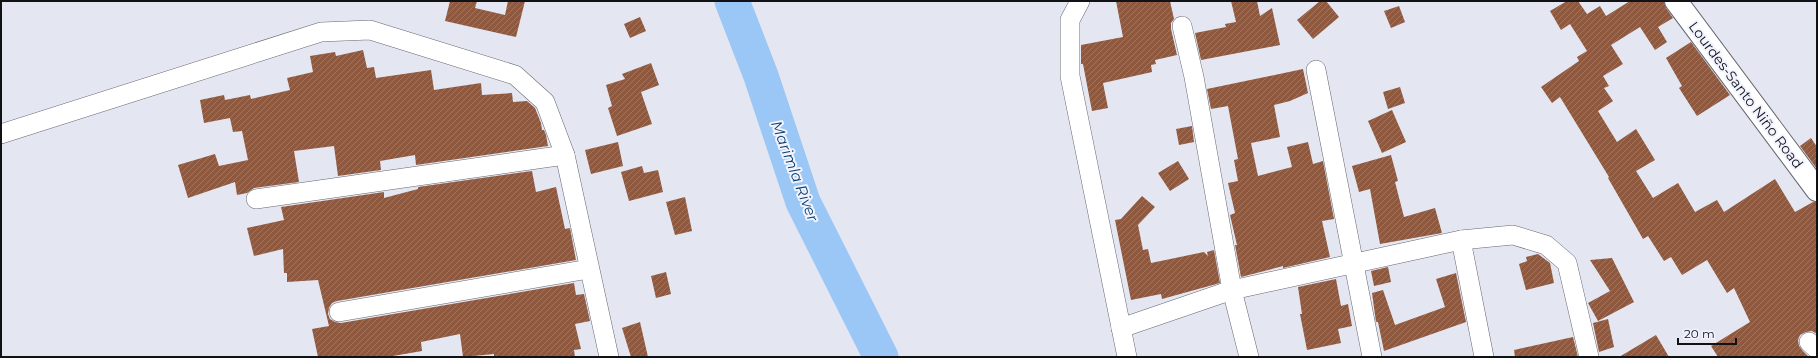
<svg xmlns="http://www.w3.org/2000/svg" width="1818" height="358" viewBox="0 0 1818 358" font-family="Montserrat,sans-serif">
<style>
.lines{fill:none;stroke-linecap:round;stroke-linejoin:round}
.river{stroke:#9ac7f5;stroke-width:35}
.building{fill:url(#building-hatch)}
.minor-casing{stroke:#666771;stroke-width:20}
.major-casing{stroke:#666771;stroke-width:24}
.minor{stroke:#fff;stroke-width:19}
.major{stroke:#fff;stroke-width:22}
.labels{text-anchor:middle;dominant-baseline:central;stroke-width:4;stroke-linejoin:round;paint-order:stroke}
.street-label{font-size:14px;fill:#111216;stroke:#f1f3ff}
.water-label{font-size:15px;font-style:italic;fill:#10416b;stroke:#f1f3ff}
</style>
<defs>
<pattern id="building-hatch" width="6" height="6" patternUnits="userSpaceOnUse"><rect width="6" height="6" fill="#8e593f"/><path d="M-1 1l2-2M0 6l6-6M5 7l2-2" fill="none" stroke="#9b7664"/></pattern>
</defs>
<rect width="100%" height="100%" fill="#e4e6f2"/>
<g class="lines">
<path class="river" d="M 732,1 L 761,76 L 803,202 L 881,357"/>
</g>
<g class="building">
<path d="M 450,1 L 477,1 L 475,8 L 505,15 L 508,1 L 525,1 L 516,37 L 445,21 Z"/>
<path d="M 1116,1 L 1170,1 L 1174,19 L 1171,23 L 1171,29 L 1177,55 L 1155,60 L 1156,64 L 1151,65 L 1152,72 L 1103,83 L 1108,108 L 1092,111 L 1083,64 L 1081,64 L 1081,45 L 1123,37 Z"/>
<path d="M 1231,1 L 1257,1 L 1260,16 L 1272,8 L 1280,45 L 1201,60 L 1195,33 L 1226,27 L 1225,24 L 1236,22 Z"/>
<path d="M 1320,1 L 1326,1 L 1339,17 L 1313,39 L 1297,20 Z"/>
<path d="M 1567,1 L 1578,1 L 1587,14 L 1600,6 L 1606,16 L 1630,1 L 1664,1 L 1666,8 L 1673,18 L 1658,27 L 1667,42 L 1655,50 L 1640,27 L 1611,45 L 1623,64 L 1603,76 L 1609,86 L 1604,88 L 1613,101 L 1598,111 L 1617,142 L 1636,129 L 1655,160 L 1636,171 L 1653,198 L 1678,183 L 1695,212 L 1717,200 L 1724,212 L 1775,179 L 1795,212 L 1813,202 L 1817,202 L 1817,334 L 1812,331 L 1806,332 L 1800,335 L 1798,340 L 1799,346 L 1802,350 L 1809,357 L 1718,357 L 1711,346 L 1750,322 L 1734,288 L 1727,293 L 1707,260 L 1682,275 L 1671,257 L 1664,261 L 1648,236 L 1643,239 L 1608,178 L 1609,177 L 1560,97 L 1552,103 L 1541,87 L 1579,61 L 1577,57 L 1587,51 L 1570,24 L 1561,30 L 1550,11 Z"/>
<path d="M 1399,6 L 1405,22 L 1391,28 L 1384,11 Z"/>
<path d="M 640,17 L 646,31 L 630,38 L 624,24 Z"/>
<path d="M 1691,42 L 1730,95 L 1697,116 L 1679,88 L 1682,86 L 1666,58 Z"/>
<path d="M 363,50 L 367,68 L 374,67 L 376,78 L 431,70 L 434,90 L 481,83 L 482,95 L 512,93 L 513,102 L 527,101 L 535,108 L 541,123 L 542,130 L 544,130 L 546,135 L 548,146 L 416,165 L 415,155 L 380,161 L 381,170 L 338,176 L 334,146 L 294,151 L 299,182 L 254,188 L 247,193 L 237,195 L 235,182 L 188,198 L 178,165 L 215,154 L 219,166 L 248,160 L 242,131 L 233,132 L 230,118 L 204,123 L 200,100 L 224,95 L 225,100 L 250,95 L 251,99 L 290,90 L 287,78 L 313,72 L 310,56 L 335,52 L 336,56 Z"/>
<path d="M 651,63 L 659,85 L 641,92 L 652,124 L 617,136 L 608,108 L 612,106 L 606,85 L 625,79 L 622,74 Z"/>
<path d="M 1303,69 L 1308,93 L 1290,101 L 1274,105 L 1280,137 L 1251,143 L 1258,176 L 1292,167 L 1287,147 L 1308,142 L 1313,164 L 1323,161 L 1334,219 L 1322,221 L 1330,257 L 1283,268 L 1283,266 L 1241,277 L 1235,245 L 1237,245 L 1230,215 L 1235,213 L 1228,183 L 1238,181 L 1234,160 L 1238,159 L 1228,106 L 1211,109 L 1207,89 Z"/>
<path d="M 1400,87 L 1405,103 L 1388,109 L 1383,92 Z"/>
<path d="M 1392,110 L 1406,142 L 1382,153 L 1368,121 Z"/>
<path d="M 1192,126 L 1194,142 L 1179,145 L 1176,129 Z"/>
<path d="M 1811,138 L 1817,147 L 1817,169 L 1800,146 Z"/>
<path d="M 618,142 L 623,166 L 591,174 L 585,150 Z"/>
<path d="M 1391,155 L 1398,181 L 1395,182 L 1404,217 L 1435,208 L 1442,233 L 1380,244 L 1370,189 L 1359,192 L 1352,166 Z"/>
<path d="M 1178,161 L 1189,179 L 1170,191 L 1158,173 Z"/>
<path d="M 642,166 L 644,173 L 658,170 L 663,192 L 629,201 L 621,172 Z"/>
<path d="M 532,171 L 536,192 L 556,187 L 565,229 L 570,228 L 576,260 L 337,301 L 332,303 L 329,308 L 328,314 L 330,319 L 335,322 L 341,323 L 574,283 L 576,295 L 584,294 L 590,321 L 575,324 L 581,349 L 574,350 L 575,357 L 494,357 L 494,354 L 463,357 L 460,334 L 421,342 L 422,351 L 387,357 L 318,357 L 312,329 L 329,326 L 318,280 L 287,282 L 287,273 L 284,273 L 283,249 L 254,256 L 247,228 L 284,220 L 281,207 L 384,192 L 384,198 L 418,189 L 418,187 Z"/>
<path d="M 1142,196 L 1155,207 L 1138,225 L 1143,250 L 1148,249 L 1151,263 L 1204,252 L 1208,256 L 1207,252 L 1214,250 L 1220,283 L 1162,299 L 1161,294 L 1131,300 L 1115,220 L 1121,219 Z"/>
<path d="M 685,197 L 692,231 L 675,235 L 666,202 Z"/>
<path d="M 1538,254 L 1550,263 L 1554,283 L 1526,290 L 1519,264 L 1527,261 L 1526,257 Z"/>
<path d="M 1612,258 L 1634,302 L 1598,321 L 1588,303 L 1610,291 L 1590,260 Z"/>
<path d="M 1388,267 L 1391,282 L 1374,286 L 1371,271 Z"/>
<path d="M 666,272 L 671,294 L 656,298 L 651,276 Z"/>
<path d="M 1456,273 L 1466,322 L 1384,351 L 1378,322 L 1376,322 L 1372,293 L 1383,290 L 1395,325 L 1445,307 L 1436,279 Z"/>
<path d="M 1336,279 L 1341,306 L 1348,304 L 1352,326 L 1338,329 L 1341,343 L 1307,350 L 1300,314 L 1302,314 L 1298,287 Z"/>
<path d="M 1608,319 L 1614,347 L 1599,352 L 1593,323 Z"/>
<path d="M 640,322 L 648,357 L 631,357 L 622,328 Z"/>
<path d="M 1656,335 L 1669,357 L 1619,357 Z"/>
<path d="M 1573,337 L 1578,357 L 1515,357 L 1514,350 Z"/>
</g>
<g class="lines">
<g class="minor-casing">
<g id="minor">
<path d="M 1080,1 L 1070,20 L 1070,76 L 1127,357"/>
<path d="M 1182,26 L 1194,77 L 1232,290 L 1249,357"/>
<path d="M 1316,70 L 1372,357"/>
<path d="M 1,134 L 321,32 L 370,30 L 515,75 L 545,102 L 565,155 L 609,357"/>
<path d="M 256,199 L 565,155"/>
<path d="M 1461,240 L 1484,357"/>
<path d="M 339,312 L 589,269"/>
<path d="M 1121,328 L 1232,290 L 1461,240 L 1513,235 L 1546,245 L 1567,263 L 1589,357"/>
<path d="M 1809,342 L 1817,349"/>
</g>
</g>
<g class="major-casing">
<path id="major" d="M 1676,1 L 1817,190"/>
</g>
<use href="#minor" class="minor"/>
<use href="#major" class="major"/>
</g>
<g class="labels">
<g class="street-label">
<text transform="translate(1746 95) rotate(53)">Lourdes-Santo Niño Road</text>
</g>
<g class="water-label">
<text transform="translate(795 171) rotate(69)">Marimla River</text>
</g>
</g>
<rect width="1818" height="358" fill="none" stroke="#111216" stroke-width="4"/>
<path d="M1678 338v6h58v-6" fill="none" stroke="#111216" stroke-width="2"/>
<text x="1684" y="338" font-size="12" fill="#111216" stroke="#f1f3ff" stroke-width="3" paint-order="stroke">20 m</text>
</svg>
